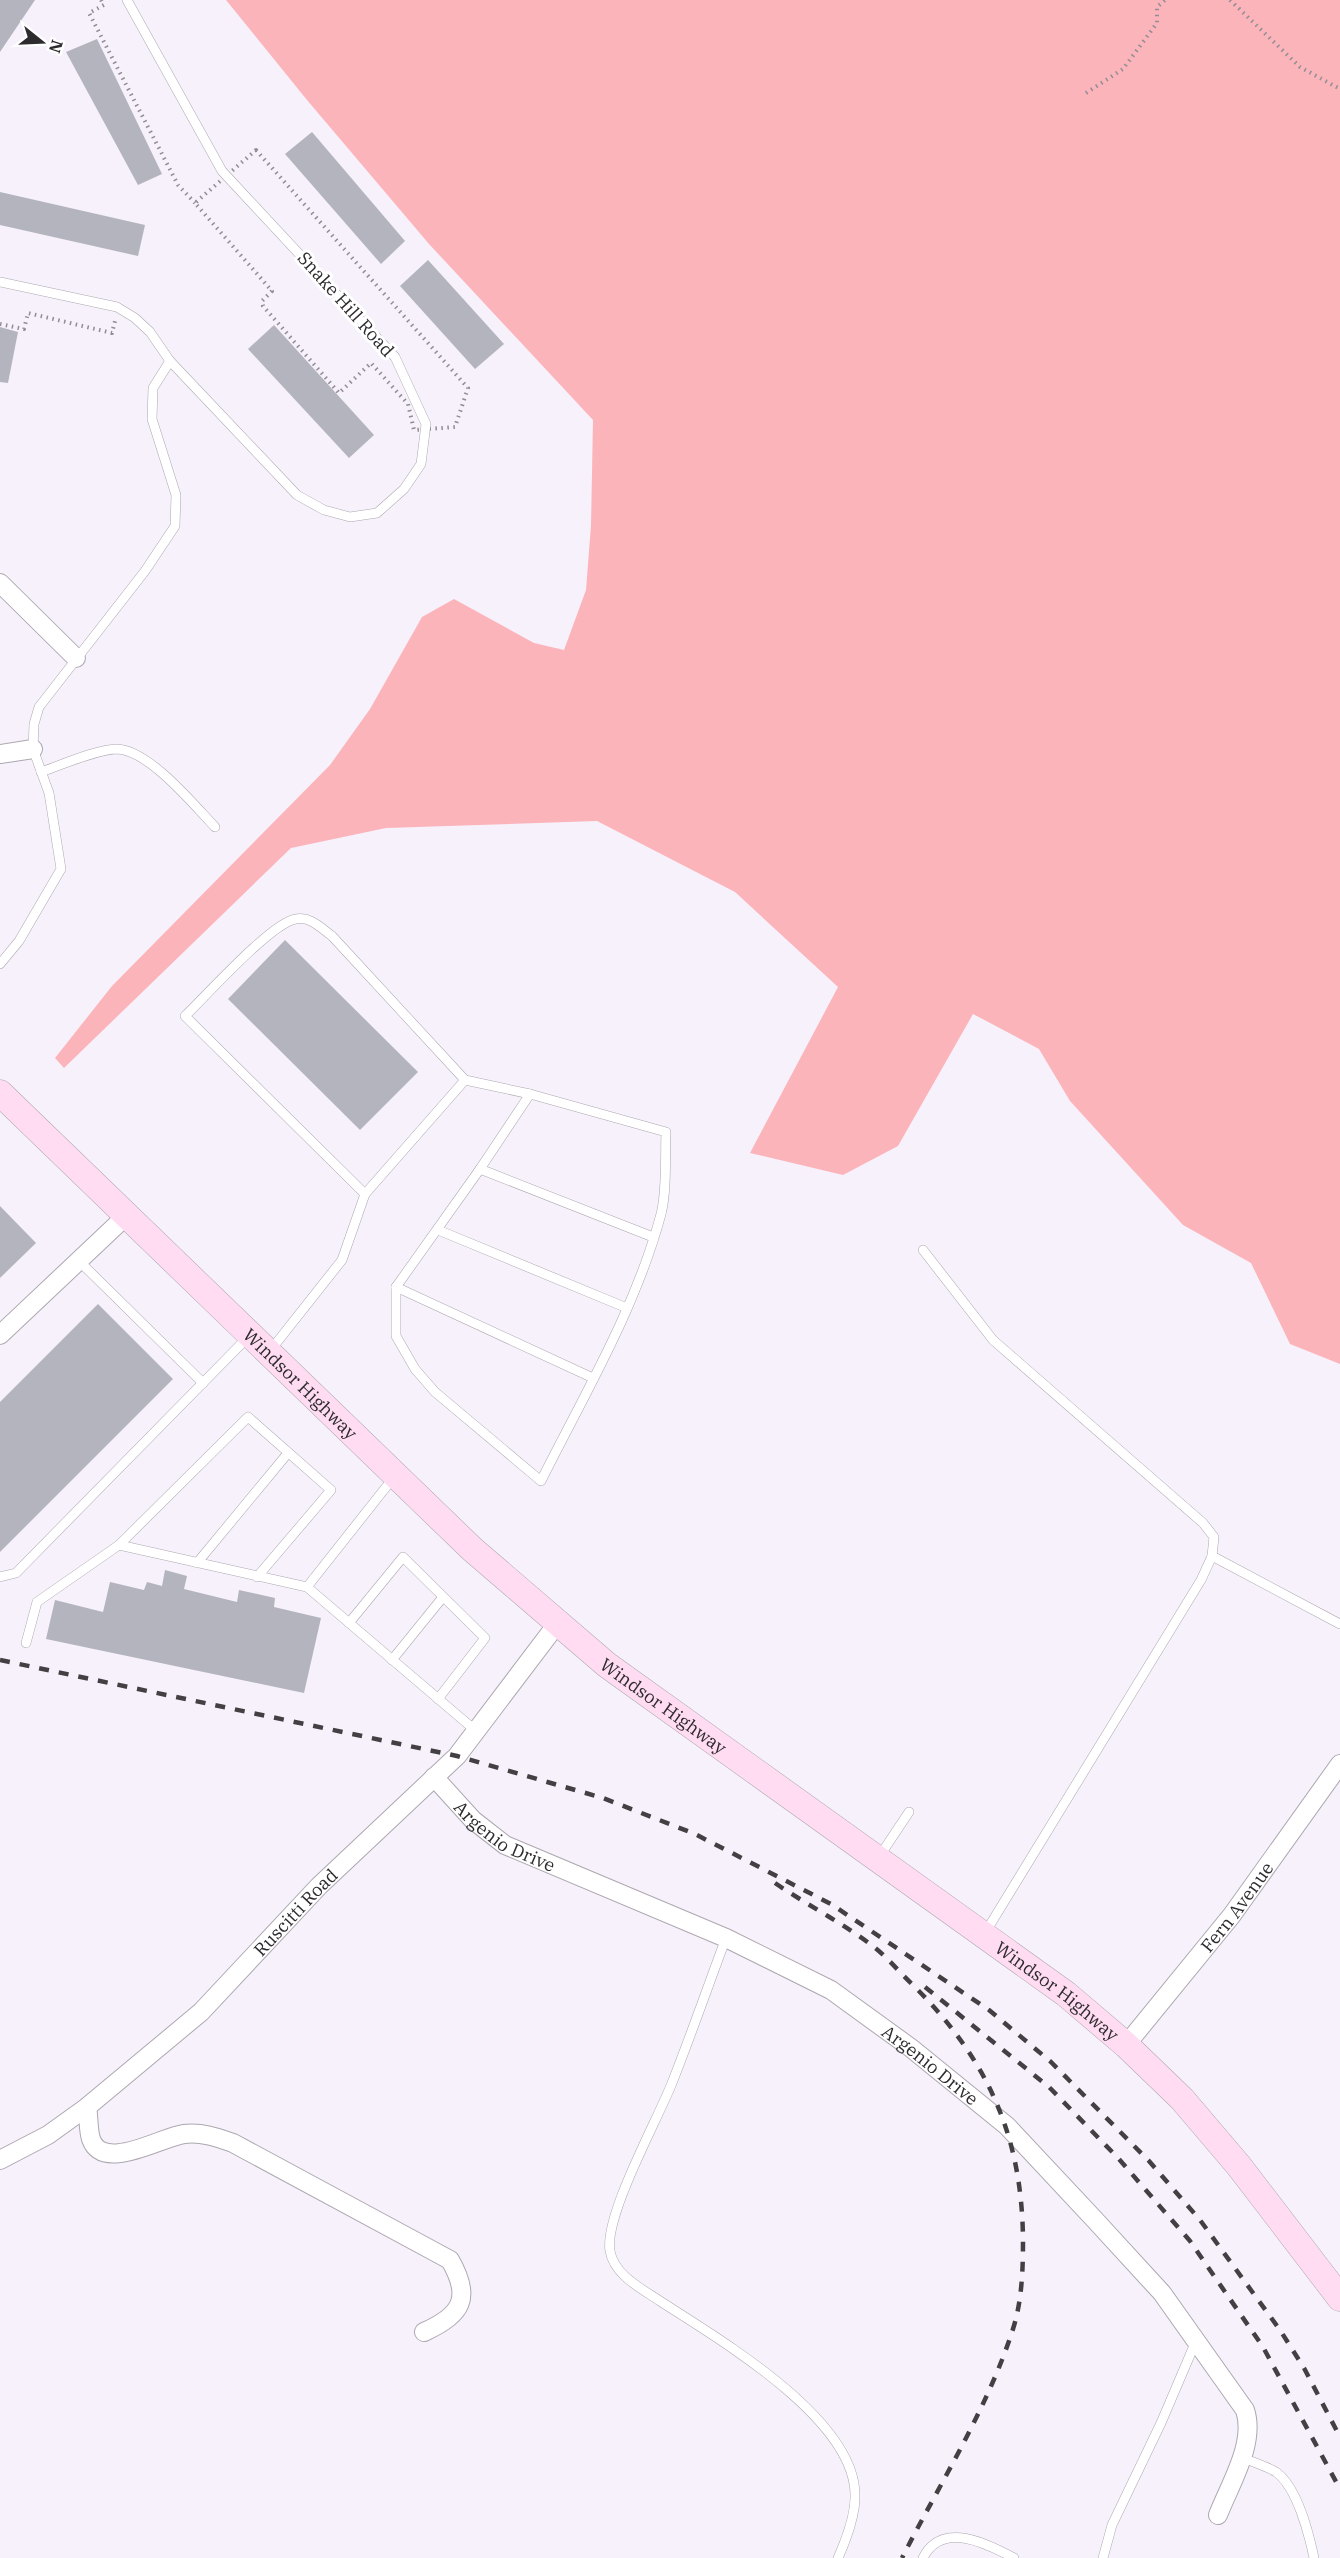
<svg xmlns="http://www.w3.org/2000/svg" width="1340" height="2558" viewBox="0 0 1340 2558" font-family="'IBM Plex Serif',serif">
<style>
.green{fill:#fcb4bb}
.building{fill:#b4b4bf}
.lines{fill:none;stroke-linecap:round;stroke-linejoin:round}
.service-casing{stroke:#ada7b0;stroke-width:10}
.minor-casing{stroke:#ada7b0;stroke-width:20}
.secondary-casing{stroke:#ada7b0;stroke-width:27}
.path{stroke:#918d93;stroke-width:4;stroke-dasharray:1.5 4.5;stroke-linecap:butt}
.service{stroke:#fff;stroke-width:9}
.minor{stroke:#fff;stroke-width:18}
.secondary{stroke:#ffdcf2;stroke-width:26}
.rail{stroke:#434044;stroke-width:4.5;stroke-dasharray:10 10;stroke-linecap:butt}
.labels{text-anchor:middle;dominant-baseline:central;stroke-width:6;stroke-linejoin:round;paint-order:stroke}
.street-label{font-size:18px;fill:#2d2b2e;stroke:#fff}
</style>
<rect width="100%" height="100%" fill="#f7f1fb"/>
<path class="green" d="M 226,0 L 1340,0 L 1340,1364 L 1290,1344 L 1251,1263 L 1183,1225 L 1070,1101 L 1039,1049 L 973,1014 L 898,1146 L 843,1175 L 750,1153 L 838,987 L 735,892 L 597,821 L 386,828 L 291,848 L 64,1068 L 55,1058 L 112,986 L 330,765 L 370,709 L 422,617 L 454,599 L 534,643 L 564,650 L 586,590 L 591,525 L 593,420 L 429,244 L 307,100 Z"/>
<g class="building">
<path d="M 0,0 L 35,0 L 0,52 Z"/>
<path d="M 97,39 L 162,174 L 138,185 L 66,52 Z"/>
<path d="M 312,132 L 405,241 L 381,264 L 285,154 Z"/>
<path d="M 0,192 L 145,225 L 138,256 L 0,225 Z"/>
<path d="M 428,260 L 504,344 L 475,369 L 400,286 Z"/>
<path d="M 274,325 L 374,435 L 349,458 L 248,349 Z"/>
<path d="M 0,327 L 18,332 L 8,383 L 0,382 Z"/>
<path d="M 285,940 L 418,1072 L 360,1130 L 228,999 Z"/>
<path d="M 0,1206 L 36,1243 L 0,1278 Z"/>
<path d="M 98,1304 L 173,1379 L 0,1552 L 0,1402 Z"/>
<path d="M 165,1570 L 187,1576 L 184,1589 L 237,1602 L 239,1590 L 275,1598 L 274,1607 L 321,1618 L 304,1693 L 46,1639 L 55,1600 L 103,1612 L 110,1582 L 144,1590 L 147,1582 L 162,1586 Z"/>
</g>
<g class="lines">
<g class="service-casing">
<g id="service">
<path d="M 0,282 L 117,307 L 135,318 L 150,332 L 170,361 L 297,495 L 324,510 L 350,517 L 377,513 L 404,489 L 421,464 L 426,424 L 395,357 L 222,171 L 127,0"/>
<path d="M 41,772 C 61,765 98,749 117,749 C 149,750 194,805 215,827"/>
<path d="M 0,964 L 19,941 L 61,869 L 49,793 L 33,749 L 34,724 L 39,707 L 145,571 L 175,526 L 176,495 L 152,419 L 153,388 L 170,361"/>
<path d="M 480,1169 L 530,1094"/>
<path d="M 365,1194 L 185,1016 C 206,996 272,922 296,919 C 310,916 321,928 332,936 L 465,1080"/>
<path d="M 438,1230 L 627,1308"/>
<path d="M 923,1250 L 993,1340 L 1203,1523 L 1214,1537 L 1212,1556 L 1201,1580 L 985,1933"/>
<path d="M 79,1261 L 203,1383"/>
<path d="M 396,1287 L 593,1378"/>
<path d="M 270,1351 L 342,1260 L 365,1194 L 465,1080 L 530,1094 L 666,1132 C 665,1157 667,1191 661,1214 C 636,1308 584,1395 541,1481 L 435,1392 L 415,1369 L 396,1336 L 396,1287 L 480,1169 L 653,1237"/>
<path d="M 394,1477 L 307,1587 L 476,1731"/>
<path d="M 1212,1556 L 1340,1624"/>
<path d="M 197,1563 L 288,1453"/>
<path d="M 0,1577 L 16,1573 L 248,1337"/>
<path d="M 257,1577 L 331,1490 L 248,1417 L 119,1545 L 307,1587"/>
<path d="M 349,1623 L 403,1557 L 485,1638 L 438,1699"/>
<path d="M 26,1643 L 37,1602 L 119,1545"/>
<path d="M 392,1660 L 443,1597"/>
<path d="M 879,1857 L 909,1812"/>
<path d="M 726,1938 C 708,1986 691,2035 672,2083 C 657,2121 604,2216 610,2251 C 614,2275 642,2289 660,2301 C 718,2339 857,2419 855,2497 C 855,2517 846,2540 838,2558"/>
<path d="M 1241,2457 C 1252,2462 1266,2466 1276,2472 C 1297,2487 1309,2534 1314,2558"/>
<path d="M 923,2558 C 942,2520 988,2544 1014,2558"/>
<path d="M 1103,2558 L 1112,2525 L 1161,2423 L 1196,2341"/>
</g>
</g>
<g class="minor-casing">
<g id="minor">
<path d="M 0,583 L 76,658"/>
<path d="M 0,754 L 33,749"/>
<path d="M 0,1335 L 126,1216"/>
<path id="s1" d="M 434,1777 L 473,1820 L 505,1845 L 726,1938 L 831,1990 L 911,2048 L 1007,2126 L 1095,2220 L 1162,2293 L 1245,2410 C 1256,2443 1230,2484 1218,2515"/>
<path id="s2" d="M 1126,2045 L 1232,1915 L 1340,1764"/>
<path d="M 87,2107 C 89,2117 88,2130 91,2139 C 103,2173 161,2137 184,2134 C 202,2132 216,2137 233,2143 L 450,2260 C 472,2298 462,2315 424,2332"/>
<path id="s3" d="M 0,2160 L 48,2135 L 87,2107 L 201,2012 L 319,1886 L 457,1756 L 557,1624"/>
</g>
</g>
<g class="secondary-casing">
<g id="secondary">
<path id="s4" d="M 0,1093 L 472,1549 L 607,1665 L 1066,1994 L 1126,2045 L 1182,2099 L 1239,2166 L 1340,2298"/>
</g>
</g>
<g class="path">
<path d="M 101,0 L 104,5 L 89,13 L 178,185 L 195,203"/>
<path d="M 1230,0 L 1300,67 L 1340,89"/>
<path d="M 1086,93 L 1123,69 L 1157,23 L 1157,7 L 1165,0"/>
<path d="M 256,150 L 468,388 L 455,427 L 414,430 L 408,404 L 371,363 L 339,393 L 263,306 L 262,301 L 272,291 L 195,203 Z"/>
<path d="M 0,324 L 24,329 L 28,313 L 112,333 L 115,321"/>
</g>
<use href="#service" class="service"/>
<use href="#minor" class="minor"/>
<use href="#secondary" class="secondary"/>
<g class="rail">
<path d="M 0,1660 L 457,1756 L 603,1798 L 695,1834 L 831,1904 L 989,2010 L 1051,2062 L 1149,2161 L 1200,2220 L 1280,2330 L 1304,2368 L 1340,2437"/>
<path d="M 775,1883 C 807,1905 843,1923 874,1947 C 888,1958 900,1973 913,1985 C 987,2059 1022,2134 1023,2240 C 1023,2269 1022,2301 1013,2329 C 987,2410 940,2483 902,2558"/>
<path d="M 925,1987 L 1049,2087 L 1118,2158 L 1190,2241 L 1263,2347 L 1340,2489"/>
</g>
</g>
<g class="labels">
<g class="street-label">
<text transform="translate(346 304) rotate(48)">Snake Hill Road</text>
<text stroke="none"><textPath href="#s4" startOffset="418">Windsor Highway</textPath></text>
<text stroke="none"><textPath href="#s4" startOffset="904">Windsor Highway</textPath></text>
<text stroke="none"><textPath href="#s1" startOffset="94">Argenio Drive</textPath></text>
<text stroke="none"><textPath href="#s2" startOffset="177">Fern Avenue</textPath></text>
<text stroke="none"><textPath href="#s3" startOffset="388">Ruscitti Road</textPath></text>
<text stroke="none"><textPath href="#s4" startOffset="1390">Windsor Highway</textPath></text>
<text stroke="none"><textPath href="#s1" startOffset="580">Argenio Drive</textPath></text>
</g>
</g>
<g transform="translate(42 42) rotate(108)" stroke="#ffffff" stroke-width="4.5" paint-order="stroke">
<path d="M0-4.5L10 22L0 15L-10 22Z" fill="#2d2b2e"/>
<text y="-9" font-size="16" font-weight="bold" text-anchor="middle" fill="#2d2b2e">N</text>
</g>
</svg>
